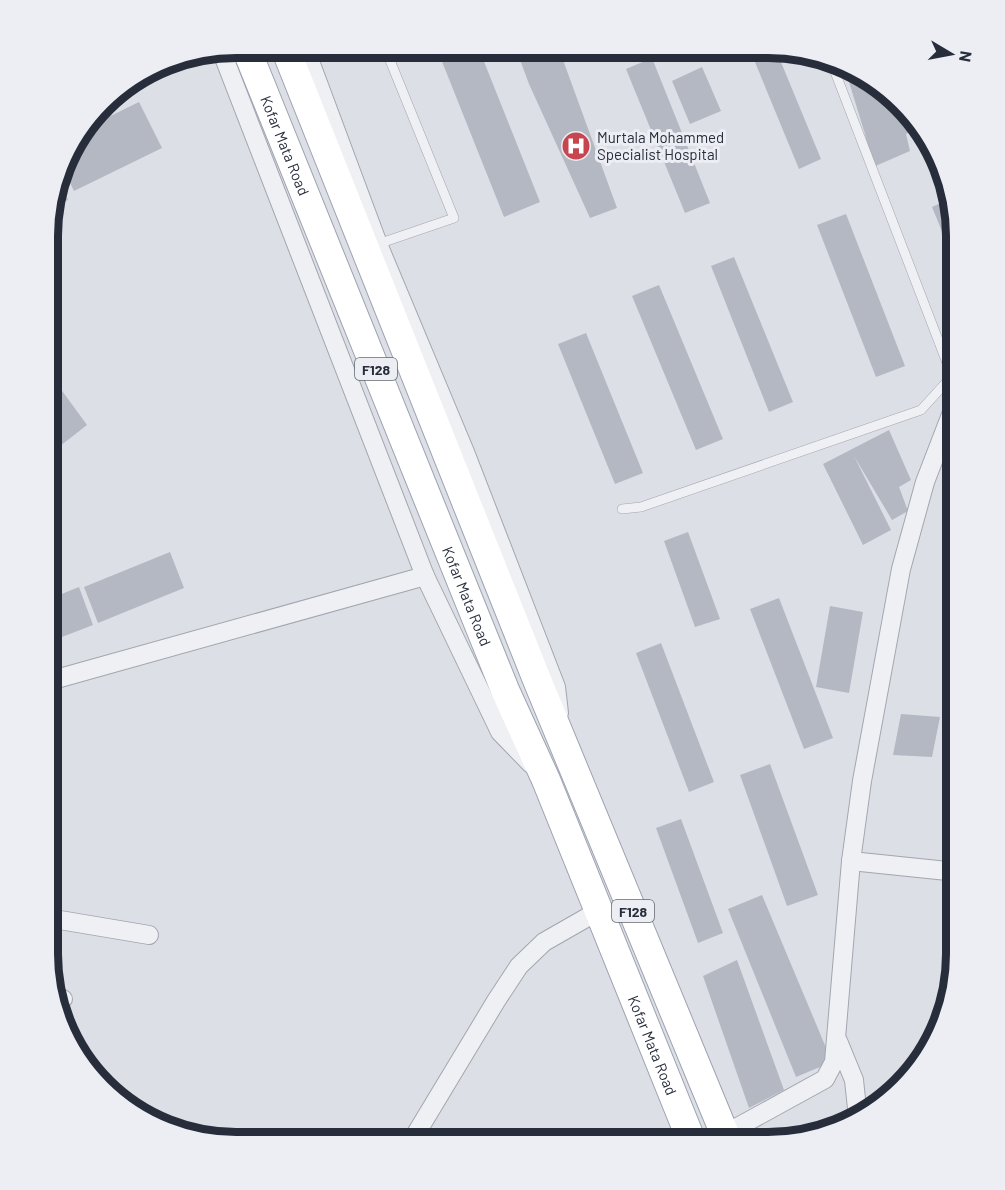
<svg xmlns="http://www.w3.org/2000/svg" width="1005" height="1190" viewBox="0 0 1005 1190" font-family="Barlow,sans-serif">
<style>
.building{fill:#b4b8c2}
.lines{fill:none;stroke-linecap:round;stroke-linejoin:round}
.service-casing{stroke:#a3a6af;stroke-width:10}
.minor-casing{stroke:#a3a6af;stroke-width:20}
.primary-casing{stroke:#9ca3b1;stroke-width:30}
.service{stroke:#eff0f4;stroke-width:9}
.minor{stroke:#eff0f4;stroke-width:18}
.primary{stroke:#fff;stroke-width:28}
.labels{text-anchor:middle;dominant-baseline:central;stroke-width:6;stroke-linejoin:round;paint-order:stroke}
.shield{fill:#eceef4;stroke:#626772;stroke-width:1.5}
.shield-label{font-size:14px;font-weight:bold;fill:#272d3b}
.poi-label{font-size:15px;fill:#272d3b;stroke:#eceef4;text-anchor:start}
.street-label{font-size:15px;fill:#272d3b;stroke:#eceef4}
.rim{fill:none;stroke:#272d3b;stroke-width:8}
</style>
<rect width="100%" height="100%" fill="#dddfe6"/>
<g class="building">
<path d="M 437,49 L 479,49 L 540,202 L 504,217 Z"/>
<path d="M 516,49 L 559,49 L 617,208 L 590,218 L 529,84 Z"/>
<path d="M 750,50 L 776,50 L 821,159 L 799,169 Z"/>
<path d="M 652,58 L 710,203 L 685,213 L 626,69 Z"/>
<path d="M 702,67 L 721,111 L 690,124 L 672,81 Z"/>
<path d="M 845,69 L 873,80 L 919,128 L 906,134 L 910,151 L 873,167 L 865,134 Z"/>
<path d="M 139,102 L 162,148 L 74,191 L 64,170 L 73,142 L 84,129 Z"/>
<path d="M 60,181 L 68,200 L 51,207 L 58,187 Z"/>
<path d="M 947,200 L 957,236 L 957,268 L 932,207 Z"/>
<path d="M 846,214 L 905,366 L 876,377 L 817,225 Z"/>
<path d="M 734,257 L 793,402 L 769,412 L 711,266 Z"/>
<path d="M 659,285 L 723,439 L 696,450 L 632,296 Z"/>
<path d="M 586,333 L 643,473 L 615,484 L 558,344 Z"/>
<path d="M 49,373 L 87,425 L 60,446 L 49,432 Z"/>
<path d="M 889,430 L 911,480 L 899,487 L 908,511 L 892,520 L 854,456 L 891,530 L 863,545 L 823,464 Z"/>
<path d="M 688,532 L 720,619 L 695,627 L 664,541 Z"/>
<path d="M 170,552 L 184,588 L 98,623 L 84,587 Z"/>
<path d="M 79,587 L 93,625 L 49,642 L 49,599 Z"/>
<path d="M 779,598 L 833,738 L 804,749 L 750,609 Z"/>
<path d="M 830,606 L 863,612 L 849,693 L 816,687 Z"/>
<path d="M 661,643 L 714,782 L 689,792 L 636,653 Z"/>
<path d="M 901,714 L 940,717 L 932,757 L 893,755 Z"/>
<path d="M 770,764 L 818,895 L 787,906 L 740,775 Z"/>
<path d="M 681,819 L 723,933 L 698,943 L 656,828 Z"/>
<path d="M 762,895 L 832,1062 L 796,1077 L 728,909 Z"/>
<path d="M 737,960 L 784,1090 L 749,1108 L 703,976 Z"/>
</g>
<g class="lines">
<g class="service-casing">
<g id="service">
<path d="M 832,64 L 952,376"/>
<path d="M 378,244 L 454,218 L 385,48"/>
<path d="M 622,509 L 641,507 L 921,410 L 952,376 L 957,367"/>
</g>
</g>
<g class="minor-casing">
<g id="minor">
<path d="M 305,48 L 378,244 L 465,452 L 556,687 L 559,713"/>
<path d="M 221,50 L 425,576 L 500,732 L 531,764"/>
<path d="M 49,681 L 425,576"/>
<path d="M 851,861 L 957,872"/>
<path d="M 48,918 L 149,935"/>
<path d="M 60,999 L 63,999"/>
<path d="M 838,1041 L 854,1080 L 858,1118"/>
<path d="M 725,1134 L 825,1079 L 834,1062 L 851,861 L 862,781 L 901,569 L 925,482 L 957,399"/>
<path d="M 411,1142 L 496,1001 L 519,966 L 544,942 L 600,910"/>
</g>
</g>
<g class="primary-casing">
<g id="primary">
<path id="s1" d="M 246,48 L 505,690 L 546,780 L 692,1142"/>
<path d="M 285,48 L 537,680 L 728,1142"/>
</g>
</g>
<use href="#service" class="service"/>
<use href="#minor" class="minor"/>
<use href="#primary" class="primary"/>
</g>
<defs>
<g id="hospital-disc" transform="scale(1.5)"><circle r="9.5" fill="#c7454e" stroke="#eceef4"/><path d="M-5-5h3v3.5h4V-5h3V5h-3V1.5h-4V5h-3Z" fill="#fff"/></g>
</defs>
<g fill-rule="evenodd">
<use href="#hospital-disc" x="576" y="146"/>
</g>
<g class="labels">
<g class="shield">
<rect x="355" y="358" width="42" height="22" rx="4.5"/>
<rect x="612" y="900" width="42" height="22" rx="4.5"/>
</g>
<g class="shield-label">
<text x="376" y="369">F128</text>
<text x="633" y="911">F128</text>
</g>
<g class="poi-label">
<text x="597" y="137">Murtala Mohammed<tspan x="597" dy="17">Specialist Hospital</tspan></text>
</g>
<g class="street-label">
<text stroke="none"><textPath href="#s1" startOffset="105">Kofar Mata Road</textPath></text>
<text stroke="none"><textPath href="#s1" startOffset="591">Kofar Mata Road</textPath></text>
<text stroke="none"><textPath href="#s1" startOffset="1077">Kofar Mata Road</textPath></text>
</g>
</g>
<path d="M0 0H1005V1190H0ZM236 58H768A178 178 0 0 1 946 236V954A178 178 0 0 1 768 1132H236A178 178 0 0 1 58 954V236A178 178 0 0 1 236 58Z" fill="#eceef4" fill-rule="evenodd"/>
<path class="rim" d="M236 58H768A178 178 0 0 1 946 236V954A178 178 0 0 1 768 1132H236A178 178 0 0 1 58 954V236A178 178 0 0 1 236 58Z"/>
<g transform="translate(951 54) rotate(100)" stroke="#eceef4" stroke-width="4.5" paint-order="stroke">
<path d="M0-4.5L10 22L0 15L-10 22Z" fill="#272d3b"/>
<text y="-9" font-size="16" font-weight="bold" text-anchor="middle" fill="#272d3b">N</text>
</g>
</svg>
